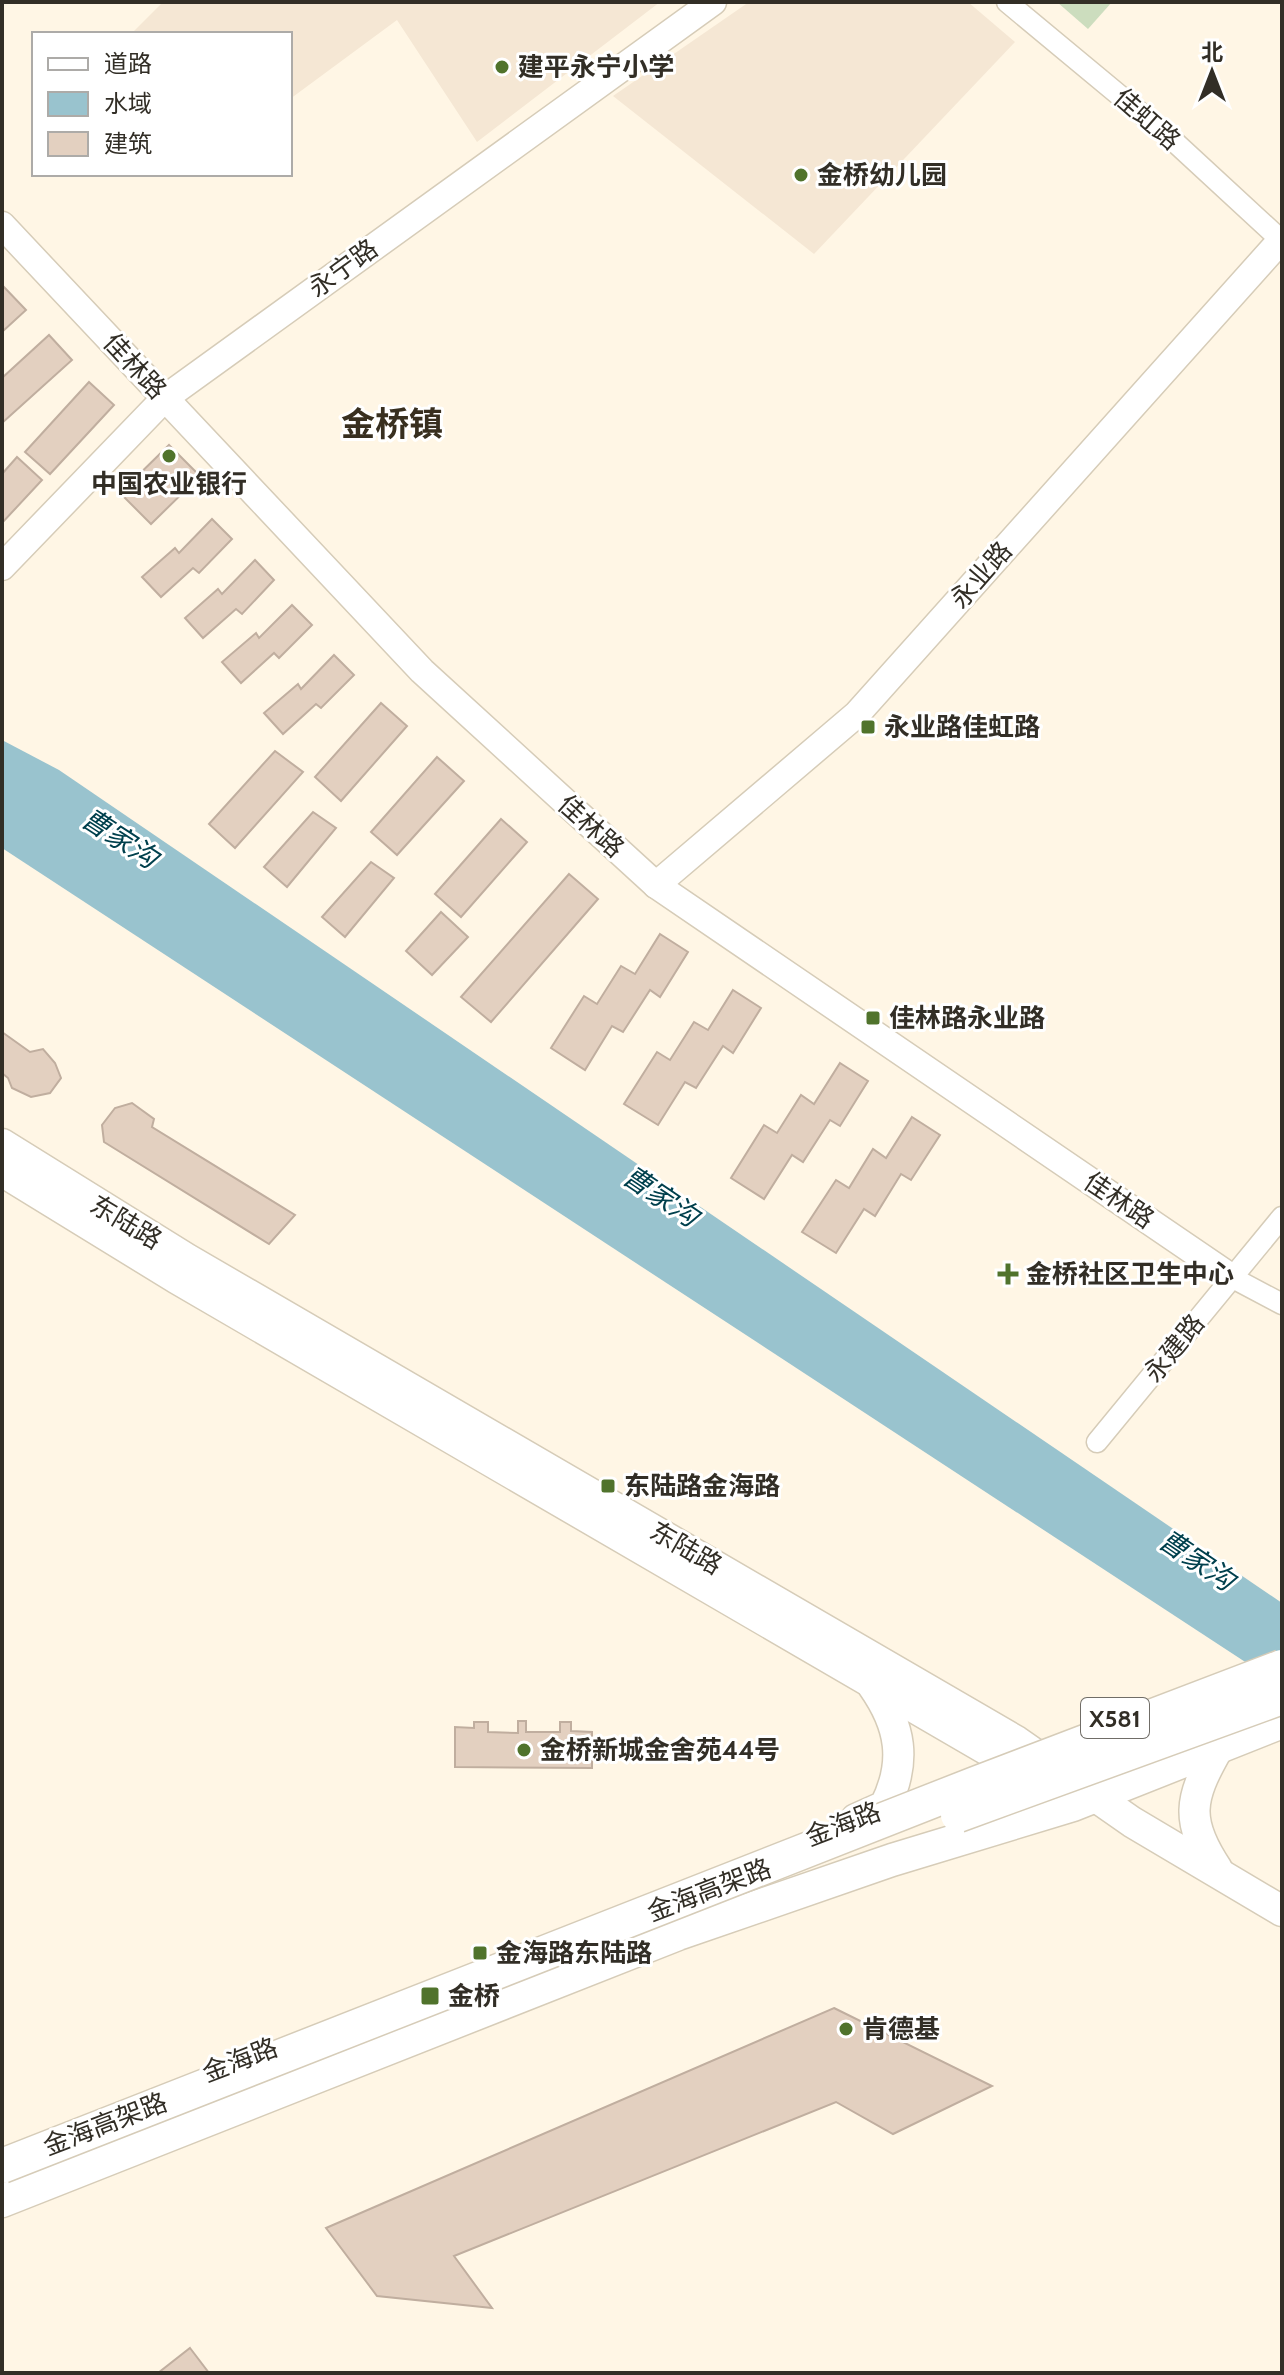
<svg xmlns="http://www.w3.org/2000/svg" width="1284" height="2375" viewBox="0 0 1284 2375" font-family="Cabin,'Noto Sans SC',sans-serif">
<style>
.education{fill:#f5e7d4}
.green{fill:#ccddbe}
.water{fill:#99c3ce}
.building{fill:#e3d0c0;stroke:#c0ae9f;stroke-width:2}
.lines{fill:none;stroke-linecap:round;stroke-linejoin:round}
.minor-casing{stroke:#d6ccb8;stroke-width:23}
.tertiary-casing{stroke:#d6ccb8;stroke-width:29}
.secondary-casing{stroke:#d6ccb8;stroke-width:33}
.primary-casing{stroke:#d6ccb8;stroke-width:35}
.minor{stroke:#fff;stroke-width:20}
.tertiary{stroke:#fff;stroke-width:26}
.secondary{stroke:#fff;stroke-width:30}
.primary{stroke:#fff;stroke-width:32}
.trunk-bridge-casing{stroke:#d6ccb8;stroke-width:37;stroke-linecap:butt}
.trunk-bridge{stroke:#fff;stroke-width:34}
.poi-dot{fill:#50732c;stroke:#fff;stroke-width:3}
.labels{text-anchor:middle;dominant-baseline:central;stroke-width:6;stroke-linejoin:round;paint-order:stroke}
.shield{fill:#fff;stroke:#706d67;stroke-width:2}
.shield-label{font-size:24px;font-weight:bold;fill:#322e26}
.poi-label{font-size:26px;font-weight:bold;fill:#322e26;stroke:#fff;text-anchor:start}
.street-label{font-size:26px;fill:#322e26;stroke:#fff}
.water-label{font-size:28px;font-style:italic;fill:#00404d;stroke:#fff}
.district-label{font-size:34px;font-weight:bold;fill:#382f1f;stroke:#fff}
</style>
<rect width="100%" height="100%" fill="#fff6e5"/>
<g class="education">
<path d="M 163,2 L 660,2 L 477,142 L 397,20 L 290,99 L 290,34 L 131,34 Z"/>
<path d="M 749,2 L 968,2 L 1015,42 L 814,254 L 613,96 Z"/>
</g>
<path class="green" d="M 1057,2 L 1112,2 L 1088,29 Z"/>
<path class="water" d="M 2,740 L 59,770 L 1282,1603 L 1282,1686 L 2,848 Z"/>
<g class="building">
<path d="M 3,286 L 26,310 L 2,332 L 2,287 Z"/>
<path d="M 49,335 L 72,360 L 2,423 L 2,378 Z"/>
<path d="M 89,382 L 114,405 L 50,474 L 25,452 Z"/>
<path d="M 169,445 L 200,476 L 151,524 L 120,493 Z"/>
<path d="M 17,457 L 42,480 L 2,523 L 2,474 Z"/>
<path d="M 212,519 L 232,539 L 199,573 L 193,568 L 161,597 L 142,577 L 175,548 L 179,553 Z"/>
<path d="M 255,560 L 274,580 L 242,614 L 236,609 L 203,638 L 185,618 L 218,589 L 222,594 Z"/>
<path d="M 292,605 L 312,625 L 279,658 L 274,653 L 241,683 L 222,662 L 256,633 L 259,638 Z"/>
<path d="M 334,655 L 354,675 L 321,708 L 316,704 L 283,734 L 264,713 L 298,684 L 301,689 Z"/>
<path d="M 381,703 L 407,726 L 341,801 L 315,777 Z"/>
<path d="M 275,751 L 303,772 L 235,848 L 209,824 Z"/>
<path d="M 437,757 L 464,781 L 397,855 L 371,832 Z"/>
<path d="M 313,812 L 336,828 L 287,887 L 264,867 Z"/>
<path d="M 501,819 L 527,842 L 461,917 L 435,894 Z"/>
<path d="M 371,862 L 394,878 L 345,937 L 322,917 Z"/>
<path d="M 569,874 L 598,899 L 491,1022 L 461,997 Z"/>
<path d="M 441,912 L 468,937 L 432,975 L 406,951 Z"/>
<path d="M 660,934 L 688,952 L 660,997 L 650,990 L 623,1032 L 612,1026 L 585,1070 L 551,1048 L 584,996 L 597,1004 L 621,966 L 635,974 Z"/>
<path d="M 733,990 L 761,1008 L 733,1053 L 723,1046 L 696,1088 L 685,1082 L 658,1125 L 624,1104 L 657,1052 L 670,1060 L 694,1022 L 708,1030 Z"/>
<path d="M 2,1032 L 30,1052 L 43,1049 L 55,1063 L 61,1078 L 50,1093 L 31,1097 L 12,1088 L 8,1078 L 2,1073 Z"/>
<path d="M 840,1063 L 868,1081 L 840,1126 L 830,1120 L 803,1162 L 792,1155 L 764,1199 L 731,1178 L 764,1125 L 777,1133 L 801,1095 L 814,1104 Z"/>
<path d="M 132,1103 L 154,1119 L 152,1127 L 295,1215 L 269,1244 L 104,1142 L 102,1125 L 115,1108 Z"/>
<path d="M 912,1117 L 940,1135 L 911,1180 L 901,1174 L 875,1216 L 864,1209 L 836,1253 L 802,1232 L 836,1180 L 849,1188 L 873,1149 L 886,1158 Z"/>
<path d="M 518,1721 L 526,1721 L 526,1732 L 560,1732 L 560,1722 L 571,1722 L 571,1731 L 592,1732 L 592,1768 L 455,1767 L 455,1727 L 474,1728 L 474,1722 L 488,1722 L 488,1732 L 518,1733 Z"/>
<path d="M 834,2008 L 992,2086 L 893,2134 L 836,2102 L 454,2256 L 492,2308 L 377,2296 L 326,2228 Z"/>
<path d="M 190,2348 L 209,2373 L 158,2373 Z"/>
</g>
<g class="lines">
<g class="minor-casing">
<g id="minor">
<path d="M 1007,2 L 1166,134 L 1282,241"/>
<path d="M 1231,1277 L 1282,1304"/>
<path d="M 1097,1442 L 1282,1217"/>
</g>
</g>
<g class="tertiary-casing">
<g id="tertiary">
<path d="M 2,225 L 422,671 L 656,885 L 1231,1277"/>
<path d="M 2,567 L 165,398 L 713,2"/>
<path d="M 656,885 L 857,714 L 1282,239"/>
</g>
</g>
<g class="secondary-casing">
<g id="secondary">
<path d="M 2,1144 L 187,1259 L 1016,1741 L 1132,1822 L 1282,1911"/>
<path d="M 2,1171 L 176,1278 L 984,1748 L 1032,1779"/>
<path d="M 856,1819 L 885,1806 C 907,1762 901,1726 873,1686"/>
<path d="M 1217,1869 C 1185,1821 1189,1799 1217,1750"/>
</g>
</g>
<g class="primary-casing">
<path id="primary" d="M 2,2201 L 678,1934 L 892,1860 L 1073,1805 L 1282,1722"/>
</g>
<use href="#minor" class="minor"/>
<use href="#tertiary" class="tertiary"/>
<use href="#secondary" class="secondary"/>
<use href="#primary" class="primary"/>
<g class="trunk-bridge-casing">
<g id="trunk-bridge">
<path d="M 958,1815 L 1282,1697"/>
<path d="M 2,2166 L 975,1784 L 1282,1667"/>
</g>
</g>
<use href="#trunk-bridge" class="trunk-bridge"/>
</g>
<g class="poi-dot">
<circle cx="502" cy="67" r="8"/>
<circle cx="801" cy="175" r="8"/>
<circle cx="169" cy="456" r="8"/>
<rect x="860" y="719" width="16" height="16" rx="4"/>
<rect x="865" y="1010" width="16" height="16" rx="4"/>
<path d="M1004 1262h8v8h8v8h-8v8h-8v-8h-8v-8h8z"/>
<rect x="600" y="1478" width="16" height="16" rx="4"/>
<circle cx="524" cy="1750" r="8"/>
<rect x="472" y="1945" width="16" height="16" rx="4"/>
<rect x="420" y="1986" width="20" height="20" rx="4"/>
<circle cx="846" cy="2029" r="8"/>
</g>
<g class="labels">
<rect class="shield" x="1081" y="1698" width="68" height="40" rx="6"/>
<g class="shield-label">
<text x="1115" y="1718">X581</text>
</g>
<g class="poi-label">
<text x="518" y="67">建平永宁小学</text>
<text x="817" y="175">金桥幼儿园</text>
<text x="169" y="484" text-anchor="middle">中国农业银行</text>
<text x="884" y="727">永业路佳虹路</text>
<text x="889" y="1018">佳林路永业路</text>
<text x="1026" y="1274">金桥社区卫生中心</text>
<text x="624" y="1486">东陆路金海路</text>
<text x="540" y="1750">金桥新城金舍苑44号</text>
<text x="496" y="1953">金海路东陆路</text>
<text x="448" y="1996">金桥</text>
<text x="862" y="2029">肯德基</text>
</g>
<g class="street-label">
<text transform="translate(1147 119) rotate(41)">佳虹路</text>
<text transform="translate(343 268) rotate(-36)">永宁路</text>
<text transform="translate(135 366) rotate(47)">佳林路</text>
<text transform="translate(981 575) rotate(-49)">永业路</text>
<text transform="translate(591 826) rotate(42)">佳林路</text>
<text transform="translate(1119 1200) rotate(34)">佳林路</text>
<text transform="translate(126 1222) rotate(31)">东陆路</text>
<text transform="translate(1174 1348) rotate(-51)">永建路</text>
<text transform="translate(686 1548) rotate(30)">东陆路</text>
<text transform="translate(843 1824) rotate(-21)">金海路</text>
<text transform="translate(709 1890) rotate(-21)">金海高架路</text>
<text transform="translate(240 2060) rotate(-21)">金海路</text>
<text transform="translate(105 2124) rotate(-21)">金海高架路</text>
</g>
<g class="water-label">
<text transform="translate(120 838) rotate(33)">曹家沟</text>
<text transform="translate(661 1196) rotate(34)">曹家沟</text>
<text transform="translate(1197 1560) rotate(34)">曹家沟</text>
</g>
<g class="district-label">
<text x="392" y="424">金桥镇</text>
</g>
</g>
<rect width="1284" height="2375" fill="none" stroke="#322e26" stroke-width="8"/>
<rect x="32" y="32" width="260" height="144" fill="#ffffff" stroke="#adaba8" stroke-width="2"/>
<rect x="48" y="58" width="40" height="12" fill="#ffffff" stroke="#adaba8" stroke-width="2"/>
<text x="104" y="72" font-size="24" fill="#322e26">道路</text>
<rect x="48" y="92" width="40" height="24" fill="#99c3ce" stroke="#adaba8" stroke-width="2"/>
<text x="104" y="112" font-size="24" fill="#322e26">水域</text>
<rect x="48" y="132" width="40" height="24" fill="#e3d0c0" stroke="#adaba8" stroke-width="2"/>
<text x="104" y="152" font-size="24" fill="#322e26">建筑</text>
<g transform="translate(1212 72)" stroke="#ffffff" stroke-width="6" paint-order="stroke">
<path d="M0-6L14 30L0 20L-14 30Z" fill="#322e26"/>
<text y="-12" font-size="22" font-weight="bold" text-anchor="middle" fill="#322e26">北</text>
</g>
</svg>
